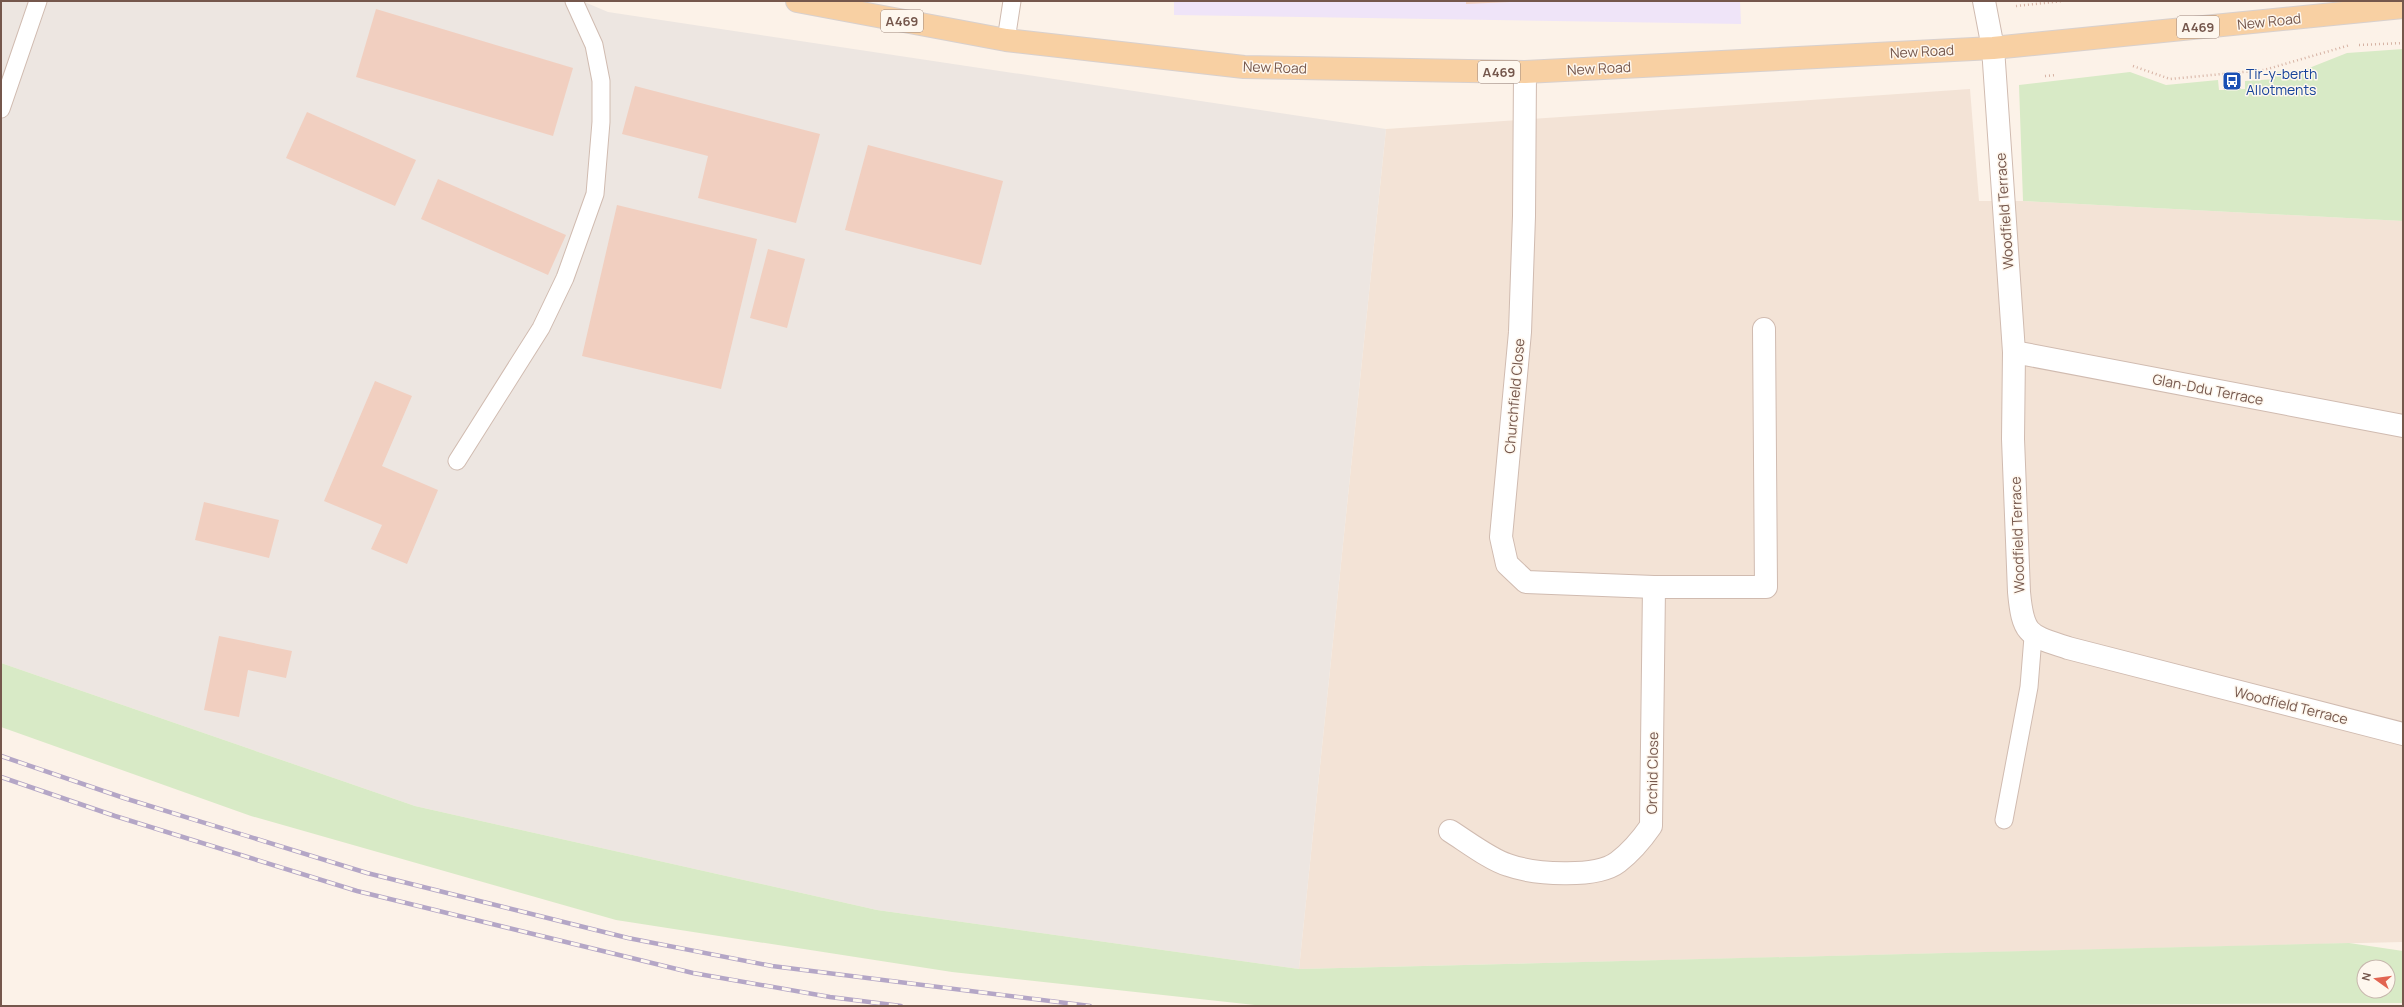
<svg xmlns="http://www.w3.org/2000/svg" width="2404" height="1007" viewBox="0 0 2404 1007" font-family="Manrope,sans-serif">
<style>
.residential{fill:#f3e3d6}
.industrial{fill:#ede6e1}
.education{fill:#efe4f8}
.green{fill:#d8eac6;fill-rule:evenodd}
.building{fill:#f1cfc0}
.lines{fill:none;stroke-linecap:round;stroke-linejoin:round}
.lane-casing{stroke:#d0bbb0;stroke-width:19}
.street-casing{stroke:#d0bbb0;stroke-width:24}
.primary-casing{stroke:#d8d0cd;stroke-width:24}
.path{stroke:#d6b2a3;stroke-width:2.5;stroke-dasharray:1 3;stroke-linecap:butt}
.lane{stroke:#fff;stroke-width:17}
.street{stroke:#fff;stroke-width:22}
.primary{stroke:#f8d0a3;stroke-width:22}
.rail-casing{stroke:#b4a6c6;stroke-width:4.5}
.rail{stroke:#fef7ee;stroke-width:3;stroke-dasharray:9;stroke-linecap:butt}
.labels{text-anchor:middle;dominant-baseline:central;stroke-width:3;stroke-linejoin:round;paint-order:stroke}
.shield{fill:#fef7ee;stroke:#9e877d;stroke-width:1}
.shield-label{font-size:13px;font-weight:bold;fill:#75574c}
.street-label{font-size:14px;fill:#75574c;stroke:#fef7ee}
.transit-label{font-size:14px;fill:#164399;stroke:#fef7ee;text-anchor:start}
</style>
<rect width="100%" height="100%" fill="#fcf2e8"/>
<path class="residential" d="M 1970,89 L 1979,201 L 2023,201 L 2403,221 L 2403,942 L 1299,969 L 1386,129 Z"/>
<path class="industrial" d="M 1,1 L 582,1 L 608,12 L 1386,129 L 1299,969 L 877,910 L 415,806 L 1,663 Z"/>
<path class="education" d="M 1174,1 L 1740,1 L 1741,24 L 1174,15 Z"/>
<g class="green">
<path d="M 2403,49 L 2403,221 L 2023,201 L 2019,85 L 2130,72 L 2166,85 L 2218,80 L 2219,90 L 2245,89 L 2245,81 L 2275,79 L 2274,72 L 2304,70 L 2347,53 Z"/>
<path d="M 1,663 L 415,806 L 877,910 L 1299,969 L 2349,943 L 2403,951 L 2403,1003 L 1840,1006 L 1264,1006 L 952,972 L 616,920 L 251,816 L 1,727 ZM 2364,967 L 2388,967 L 2388,991 L 2364,991 Z"/>
</g>
<g class="building">
<path d="M 1466,1 L 1509,1 L 1510,2 L 1466,4 Z"/>
<path d="M 376,9 L 573,68 L 553,136 L 356,77 Z"/>
<path d="M 635,86 L 820,134 L 796,223 L 698,198 L 708,156 L 622,134 Z"/>
<path d="M 307,112 L 416,160 L 395,206 L 286,158 Z"/>
<path d="M 868,145 L 1003,181 L 981,265 L 845,230 Z"/>
<path d="M 438,179 L 566,235 L 548,275 L 421,219 Z"/>
<path d="M 617,205 L 757,239 L 721,389 L 582,356 Z"/>
<path d="M 768,249 L 805,259 L 787,328 L 750,318 Z"/>
<path d="M 375,381 L 412,396 L 382,466 L 438,490 L 407,564 L 371,549 L 382,525 L 324,501 Z"/>
<path d="M 204,502 L 279,520 L 269,558 L 195,540 Z"/>
<path d="M 219,636 L 292,651 L 286,678 L 248,670 L 239,717 L 204,710 Z"/>
</g>
<g class="lines">
<g class="lane-casing">
<g id="lane">
<path d="M 1006,40 L 1012,1"/>
<path d="M 1,109 L 38,1"/>
<path d="M 457,461 L 541,328 L 565,278 L 595,194 L 601,122 L 601,81 L 594,45 L 574,1"/>
<path d="M 2004,820 L 2029,687 L 2033,637"/>
</g>
</g>
<g class="street-casing">
<g id="street">
<path d="M 1984,1 L 1993,48 L 2014,352 L 2013,439 L 2019,592 C 2023,636 2029,635 2068,648 L 2403,734"/>
<path d="M 1525,72 L 1524,216 L 1520,332 L 1501,537 L 1507,564 L 1526,582 L 1654,587 L 1766,587 L 1764,329"/>
<path d="M 2014,352 L 2403,426"/>
<path d="M 1450,831 C 1466,841 1491,860 1508,865 C 1533,874 1596,879 1618,862 C 1631,852 1642,839 1651,826 L 1654,587"/>
</g>
</g>
<g class="primary-casing">
<path id="primary" d="M 797,1 L 1006,40 L 1244,67 L 1525,72 L 1993,48 L 2403,7"/>
</g>
<g class="path">
<path d="M 2016,6 L 2063,1"/>
<path d="M 2359,45 L 2403,43"/>
<path d="M 2133,66 L 2170,79 L 2264,70 L 2350,45"/>
<path d="M 2045,76 L 2056,75"/>
</g>
<use href="#lane" class="lane"/>
<use href="#street" class="street"/>
<use href="#primary" class="primary"/>
<g class="rail-casing">
<g id="rail">
<path d="M 1,756 L 124,798 L 367,873 L 628,938 L 772,966 L 1090,1006"/>
<path d="M 1,777 L 115,816 L 357,891 L 693,973 L 830,997 L 901,1006"/>
</g>
</g>
<use href="#rail" class="rail"/>
</g>
<defs>
<g id="bus-square" transform="scale(1)"><rect x="-9" y="-9" width="18" height="18" rx="4" fill="#1a4fb4" stroke="#fef7ee"/><path d="M-5-6H5V4H4V6H2V4H-2V6H-4V4H-5ZM-3.5-4V0h7V-4ZM-3.5 1.2v1.5H-2V1.2ZM2 1.2v1.5H3.5V1.2Z" fill="#fff"/></g>
</defs>
<g fill-rule="evenodd">
<use href="#bus-square" x="2232" y="81"/>
</g>
<g class="labels">
<g class="shield">
<rect x="881" y="10" width="42" height="22" rx="3"/>
<rect x="2177" y="16" width="42" height="22" rx="3"/>
<rect x="1478" y="61" width="42" height="22" rx="3"/>
</g>
<g class="shield-label">
<text x="902" y="21">A469</text>
<text x="2198" y="27">A469</text>
<text x="1499" y="72">A469</text>
</g>
<g class="street-label">
<text transform="translate(2269 21) rotate(-6)">New Road</text>
<text transform="translate(1922 51) rotate(-3)">New Road</text>
<text transform="translate(1275 67) rotate(2)">New Road</text>
<text transform="translate(1599 68) rotate(-3)">New Road</text>
<text transform="translate(2004 211) rotate(-94)">Woodfield Terrace</text>
<text transform="translate(2208 389) rotate(11)">Glan-Ddu Terrace</text>
<text transform="translate(1514 396) rotate(-85)">Churchfield Close</text>
<text transform="translate(2017 535) rotate(-92)">Woodfield Terrace</text>
<text transform="translate(2291 705) rotate(14)">Woodfield Terrace</text>
<text transform="translate(1652 773) rotate(-89)">Orchid Close</text>
</g>
<g class="transit-label">
<text x="2246" y="73">Tir-y-berth<tspan x="2246" dy="16">Allotments</tspan></text>
</g>
</g>
<rect width="2404" height="1007" fill="none" stroke="#75574c" stroke-width="4"/>
<g transform="translate(2376 979) rotate(284)"><circle r="19" fill="#fef7ee" stroke="#c7b7ad"/>
<path d="M0-3L7 15L0 10L-7 15Z" fill="#e26451"/>
<text y="-6" font-size="11" font-weight="bold" text-anchor="middle" fill="#75574c">N</text>
</g>
</svg>
